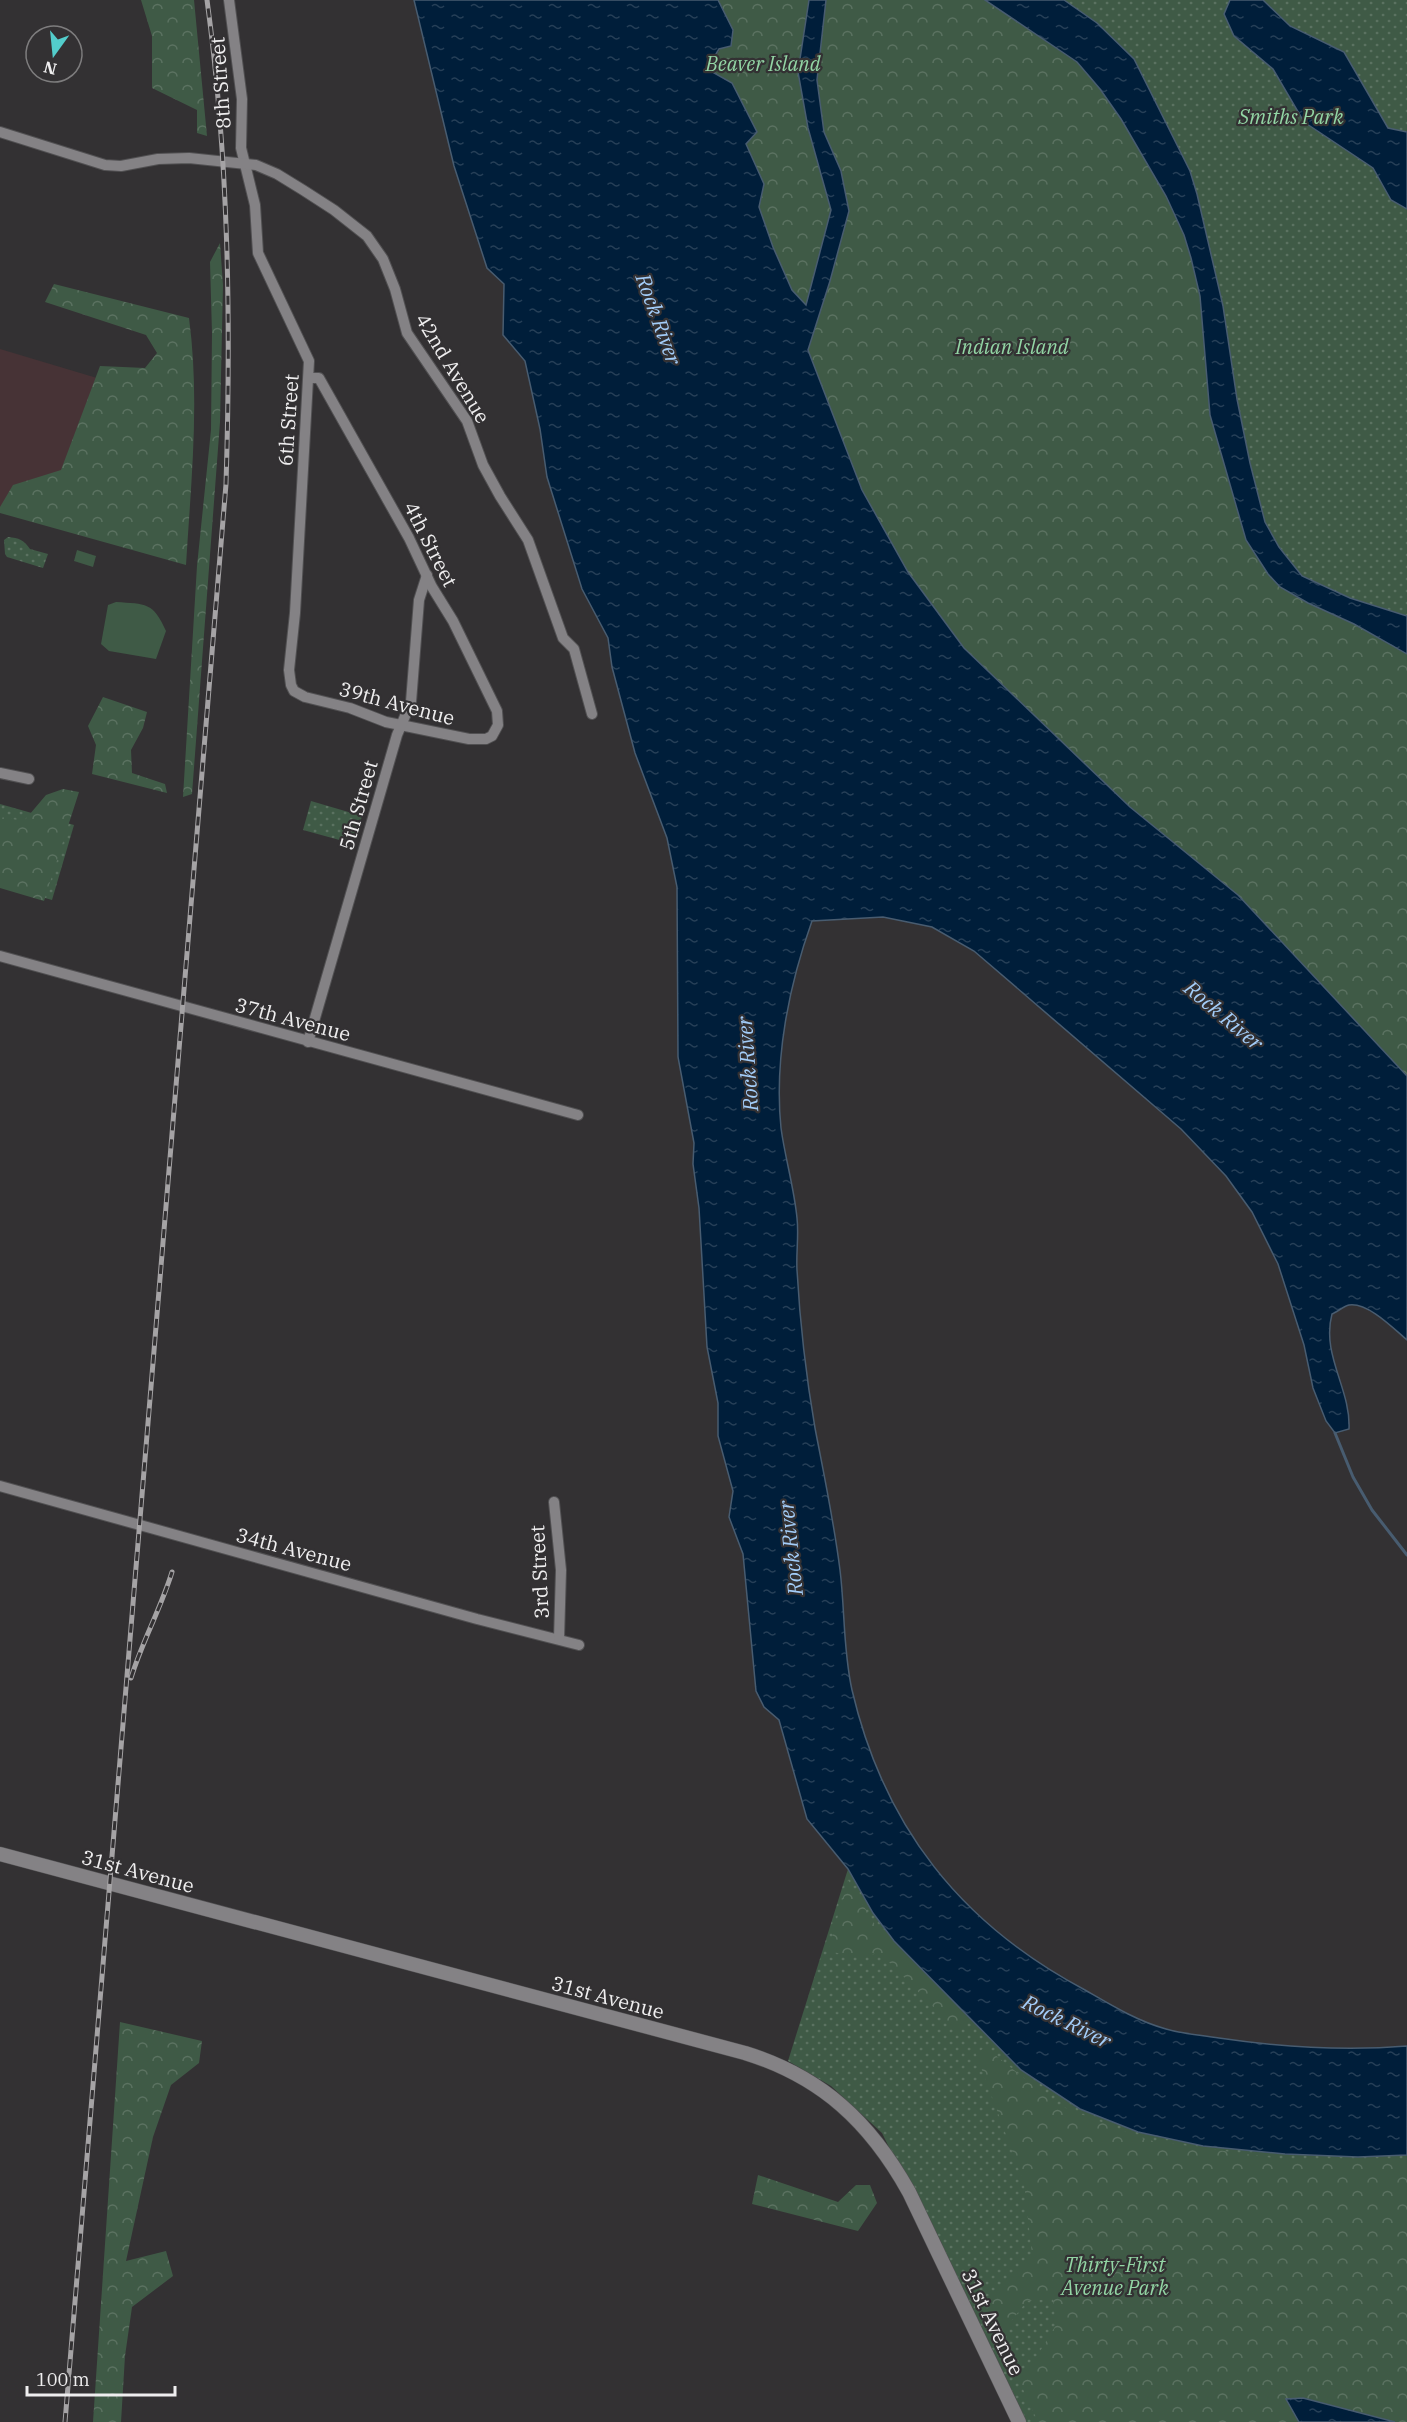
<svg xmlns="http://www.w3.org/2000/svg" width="1407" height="2422" viewBox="0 0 1407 2422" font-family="'IBM Plex Serif',serif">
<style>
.commercial{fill:#473336}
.grass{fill:url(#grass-dots)}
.forest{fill:url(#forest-crowns)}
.pitch{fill:#3f5a46}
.water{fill:url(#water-ripples);stroke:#485c70;stroke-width:1.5}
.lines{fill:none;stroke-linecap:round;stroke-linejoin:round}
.stream{stroke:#485c70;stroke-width:3}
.minor-casing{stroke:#515052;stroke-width:12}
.tertiary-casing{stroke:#515052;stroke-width:15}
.minor{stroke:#848285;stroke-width:10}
.tertiary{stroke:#848285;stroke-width:14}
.rail-casing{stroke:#a5a3a5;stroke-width:5}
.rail{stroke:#333133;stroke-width:3;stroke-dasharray:9;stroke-linecap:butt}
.labels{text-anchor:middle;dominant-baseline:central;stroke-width:4.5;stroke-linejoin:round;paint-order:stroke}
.park-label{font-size:20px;font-style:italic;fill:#93d6a5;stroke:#333133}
.street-label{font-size:20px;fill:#efeeef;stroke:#333133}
.water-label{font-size:21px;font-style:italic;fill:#a3cdf9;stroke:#333133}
</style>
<defs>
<pattern id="grass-dots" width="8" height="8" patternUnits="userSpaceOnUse" patternTransform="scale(1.5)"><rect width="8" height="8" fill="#3f5a46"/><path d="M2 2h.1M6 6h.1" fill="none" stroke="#5b7261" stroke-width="1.8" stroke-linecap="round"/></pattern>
<pattern id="forest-crowns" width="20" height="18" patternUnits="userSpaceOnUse" patternTransform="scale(1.5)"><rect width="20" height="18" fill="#3f5a46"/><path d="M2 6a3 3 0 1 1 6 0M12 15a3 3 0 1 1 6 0" fill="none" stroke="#5b7261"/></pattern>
<pattern id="water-ripples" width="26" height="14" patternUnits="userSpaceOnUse" patternTransform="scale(1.5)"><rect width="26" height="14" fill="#001e3a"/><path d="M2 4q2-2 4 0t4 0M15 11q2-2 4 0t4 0" fill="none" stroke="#263f57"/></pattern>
</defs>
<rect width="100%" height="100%" fill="#333133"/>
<path class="commercial" d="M 0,349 L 97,378 L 56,524 L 0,508 Z"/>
<g class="grass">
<path d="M 1064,0 L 1407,0 L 1407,616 L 1350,598 L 1302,576 L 1279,547 L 1265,522 L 1250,463 L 1237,399 L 1223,306 L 1197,194 L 1156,102 L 1097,23 Z"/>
<path d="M 8,537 C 19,538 24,540 30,549 L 48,554 L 43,568 L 7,557 L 5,554 L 4,540 Z"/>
<path d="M 311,801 L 362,816 L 354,844 L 303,830 Z"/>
<path d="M 0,804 L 74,825 L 52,900 L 0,885 Z"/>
<path d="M 848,1869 L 873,1913 L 894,1941 L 1021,2070 L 1138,2132 L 1203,2146 L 1285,2154 L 1358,2157 L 1407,2155 L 1407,2422 L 1024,2422 L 882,2133 L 831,2086 L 788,2061 Z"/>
</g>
<g class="forest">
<path d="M 141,0 L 194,0 L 207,136 L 197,133 L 197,110 L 152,88 L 152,36 Z"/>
<path d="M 718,0 L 809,0 L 798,72 L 831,210 L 806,306 L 792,290 L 773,247 L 759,207 L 764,184 L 707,69 L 733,30 Z"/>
<path d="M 826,0 L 985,0 L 1077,62 L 1100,89 L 1121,119 L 1166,196 L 1184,235 L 1191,258 L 1280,587 L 1309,603 L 1354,624 L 1407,654 L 1407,1076 L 1238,895 L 1130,807 L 964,648 L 908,572 L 862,490 L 808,350 L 830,281 L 849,211 L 841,171 L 824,132 L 817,80 Z"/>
<path d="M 220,243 L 223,285 L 220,422 L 192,794 L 183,797 L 197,566 L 211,430 L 212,333 L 210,262 Z"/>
<path d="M 54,284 L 189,318 C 200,401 191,482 186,565 L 0,513 L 0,507 L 13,485 L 61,470 L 100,366 L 145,368 L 157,353 L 146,335 L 45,302 Z"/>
<path d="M 103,697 L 147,712 L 143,728 L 131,750 L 132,773 L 165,784 L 167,793 L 92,774 L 96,745 L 88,726 Z"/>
<path d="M 63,789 L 79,792 L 44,901 L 0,888 L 0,817 L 24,821 L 46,795 Z"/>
<path d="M 848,1880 L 880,1933 L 969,2022 L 957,2031 L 879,1952 L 861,1958 L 828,1951 Z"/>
<path d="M 120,2022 L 202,2041 L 199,2063 L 171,2085 L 153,2137 L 126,2261 L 166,2251 L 173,2276 L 132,2307 L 125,2356 L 121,2422 L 93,2422 Z"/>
<path d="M 985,2047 L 1058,2105 L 1147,2140 L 1280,2159 L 1407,2161 L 1407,2422 L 1395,2422 L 1302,2398 L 1286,2399 L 1299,2422 L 1038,2422 L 1016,2374 L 1031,2366 L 1056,2325 L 1053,2299 L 1027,2301 L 1005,2329 L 1008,2350 L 1002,2354 L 989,2302 L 1032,2255 L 1024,2183 L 976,2054 Z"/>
<path d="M 758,2175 L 838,2202 L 856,2185 L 870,2185 L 877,2203 L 858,2231 L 752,2204 Z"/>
</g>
<g class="pitch">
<path d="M 77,550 L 96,556 L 93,567 L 74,561 Z"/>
<path d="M 116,602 C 146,604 153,602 166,631 L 156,659 L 109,651 L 101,644 L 108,605 Z"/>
</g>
<g class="water">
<path d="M 414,0 L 718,0 L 733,30 L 731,46 L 719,49 L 707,69 L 732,83 L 757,132 L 746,144 L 764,184 L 759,207 L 773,247 L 792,290 L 806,305 L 831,210 L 808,128 L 798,72 L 809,0 L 826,0 L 817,80 L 824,132 L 841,171 L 849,211 L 830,281 L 808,350 L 862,490 L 908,572 L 964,648 L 1130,807 L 1238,895 L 1407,1076 L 1407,1340 C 1394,1329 1368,1302 1349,1305 C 1344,1306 1337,1312 1332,1314 C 1321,1355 1351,1389 1349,1429 L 1335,1433 L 1326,1421 L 1313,1388 L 1304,1345 L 1278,1264 L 1252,1212 L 1226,1176 L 1181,1129 L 974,951 L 932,927 L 883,917 L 812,921 C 789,985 774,1059 781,1128 C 785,1158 794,1187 797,1218 C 799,1235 796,1253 797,1270 C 800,1324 806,1376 815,1428 C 824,1475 834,1522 840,1570 C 845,1610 843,1650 852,1690 C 884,1827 961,1924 1085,1990 C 1111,2005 1137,2021 1166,2029 C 1183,2034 1201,2035 1219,2038 C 1280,2047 1345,2051 1407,2046 L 1407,2155 L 1358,2157 L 1285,2154 L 1203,2146 L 1138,2132 L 1080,2109 L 1021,2070 L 894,1941 L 873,1913 L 848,1869 L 807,1819 L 779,1720 L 764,1707 L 756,1691 L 743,1554 L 729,1517 L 733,1491 L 718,1436 L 718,1403 L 707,1347 L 699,1208 L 693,1164 L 694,1143 L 678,1057 L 677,887 L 667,838 L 635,753 L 612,667 L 608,638 L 582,589 L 547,477 L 540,429 L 525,361 L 503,335 L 504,284 L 487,268 L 454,166 Z"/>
<path d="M 985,0 L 1064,0 L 1097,23 L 1134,59 L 1190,171 L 1197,194 L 1223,306 L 1237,399 L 1250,463 L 1265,522 L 1279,547 L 1302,576 L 1350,598 L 1407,616 L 1407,654 L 1354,624 L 1308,603 L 1280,587 L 1268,574 L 1246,540 L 1210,415 L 1200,296 L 1191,258 L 1184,235 L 1166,196 L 1121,119 L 1100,89 L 1077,62 Z"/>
<path d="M 1230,0 L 1263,0 L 1290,26 L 1344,52 L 1388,128 L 1407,132 L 1407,209 L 1391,200 L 1373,168 L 1304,122 L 1273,69 L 1234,36 L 1224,14 Z"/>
<path d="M 1303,2398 L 1395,2422 L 1299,2422 L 1286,2399 Z"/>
</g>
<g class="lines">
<path class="stream" d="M 1335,1433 L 1353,1477 L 1372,1510 L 1407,1555"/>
<g class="minor-casing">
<g id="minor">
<path d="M 229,0 L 242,99 L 241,148 L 255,205 L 258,253 L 309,361 L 295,613 L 289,670 L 291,685 L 294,691 L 305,697 L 350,708 L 386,722 L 469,739 L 486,739 L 492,736 L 498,725 L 497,711 L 453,621 L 432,587 L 409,538 L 319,378 L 310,378"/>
<path d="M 0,132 L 105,165 L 121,166 L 158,159 L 189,158 L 256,165 L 277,174 L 303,190 L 334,210 L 367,236 L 383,259 L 395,289 L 407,333 L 467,421 L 483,465 L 500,496 L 528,540 L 563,638 L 574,649 L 592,714"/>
<path d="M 0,773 L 29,779"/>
<path d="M 0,956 L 578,1115"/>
<path d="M 308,1042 L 397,735 L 411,702 L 419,600 L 427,575"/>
<path d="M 0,1486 L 477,1619 L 579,1645"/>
<path d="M 554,1502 L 561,1570 L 559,1639"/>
</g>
</g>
<g class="tertiary-casing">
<path id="tertiary" d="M 0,1854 L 745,2053 C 822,2077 870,2122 909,2192 L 1019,2422"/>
</g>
<use href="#minor" class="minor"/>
<use href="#tertiary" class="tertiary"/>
<g class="rail-casing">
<g id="rail">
<path d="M 131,1678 C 142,1642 161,1608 172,1572"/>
<path d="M 65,2422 L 226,484 C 231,323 229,161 207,0"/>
</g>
</g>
<use href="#rail" class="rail"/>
</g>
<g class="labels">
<g class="park-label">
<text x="763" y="63">Beaver Island</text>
<text x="1291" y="116">Smiths Park</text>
<text x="1012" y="346">Indian Island</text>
<text x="1115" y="2264">Thirty-First<tspan x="1115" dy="23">Avenue Park</tspan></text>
</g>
<g class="street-label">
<text transform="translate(220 83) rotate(-94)">8th Street</text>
<text transform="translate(453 368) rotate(59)">42nd Avenue</text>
<text transform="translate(288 420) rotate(-86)">6th Street</text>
<text transform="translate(431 544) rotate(63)">4th Street</text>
<text transform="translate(397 703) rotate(15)">39th Avenue</text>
<text transform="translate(358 805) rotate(-74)">5th Street</text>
<text transform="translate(293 1019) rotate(15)">37th Avenue</text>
<text transform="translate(294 1549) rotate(15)">34th Avenue</text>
<text transform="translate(539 1572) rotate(-93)">3rd Street</text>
<text transform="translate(138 1871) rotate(15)">31st Avenue</text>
<text transform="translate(608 1997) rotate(15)">31st Avenue</text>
<text transform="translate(993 2322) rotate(64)">31st Avenue</text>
</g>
<g class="water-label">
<text transform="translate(659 319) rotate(70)">Rock River</text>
<text transform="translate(1224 1015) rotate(40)">Rock River</text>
<text transform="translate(747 1064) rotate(-94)">Rock River</text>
<text transform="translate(790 1548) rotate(-96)">Rock River</text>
<text transform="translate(1067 2021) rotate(26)">Rock River</text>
</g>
</g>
<g transform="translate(54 54) rotate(195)"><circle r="28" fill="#333133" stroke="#7e7d7e" stroke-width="1.5"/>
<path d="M0-4.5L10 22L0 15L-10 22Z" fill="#53cdcb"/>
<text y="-9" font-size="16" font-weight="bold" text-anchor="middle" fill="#efeeef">N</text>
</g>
<path d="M27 2386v9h148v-9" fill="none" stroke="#efeeef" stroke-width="3"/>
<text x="36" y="2386" font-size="18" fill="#efeeef" stroke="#333133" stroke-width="4.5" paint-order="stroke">100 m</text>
</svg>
